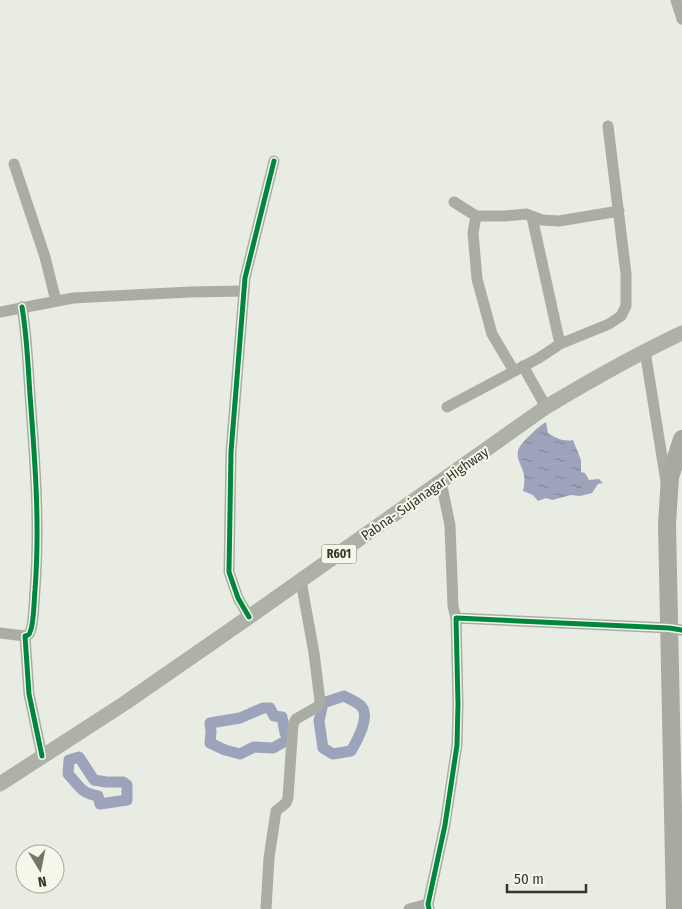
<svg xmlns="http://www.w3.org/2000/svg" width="682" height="909" viewBox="0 0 682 909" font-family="'Fira Sans Condensed',sans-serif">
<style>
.water{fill:url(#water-ripples)}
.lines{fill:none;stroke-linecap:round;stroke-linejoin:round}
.canal{stroke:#9ea3bc;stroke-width:11}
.minor{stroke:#aaada3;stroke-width:11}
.major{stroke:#aeb1a7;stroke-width:15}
.highway{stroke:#a7aaa1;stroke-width:18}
.cycleway-casing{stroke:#f3f8ea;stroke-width:8}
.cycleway{stroke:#00873e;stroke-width:5}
.labels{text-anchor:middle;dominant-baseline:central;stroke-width:4;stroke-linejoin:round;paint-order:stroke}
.shield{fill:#f3f8ea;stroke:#6d7063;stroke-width:1}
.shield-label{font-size:12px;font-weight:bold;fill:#343629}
.street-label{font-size:14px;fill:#343629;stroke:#f3f8ea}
</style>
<defs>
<pattern id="water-ripples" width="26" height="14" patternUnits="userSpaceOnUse" patternTransform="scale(1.25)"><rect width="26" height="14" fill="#9ea3bc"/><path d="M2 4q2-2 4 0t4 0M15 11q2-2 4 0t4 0" fill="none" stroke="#828699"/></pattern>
</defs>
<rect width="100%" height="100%" fill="#e8ece2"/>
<path class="water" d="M 546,422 L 548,433 C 556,438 563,442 573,440 L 581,460 L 581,472 L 585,473 L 589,480 L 599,479 L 603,483 L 598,484 L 592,493 L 580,496 L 571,495 L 552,500 L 546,498 L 538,501 L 533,495 L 523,491 C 524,486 525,480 524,475 C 523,467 516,460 518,451 C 519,444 539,426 546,422 Z"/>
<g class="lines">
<g class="canal">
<path d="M 344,696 C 349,699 357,702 361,706 C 371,716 357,741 351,751 L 333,754 L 323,748 L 319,721 L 323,703 Z"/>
<path d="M 263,708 L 270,708 L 274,716 L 282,717 L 285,733 L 289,739 L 273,748 L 254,747 L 240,754 L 225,750 L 210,743 L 211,732 L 210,723 L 240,718 Z"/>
<path d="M 79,757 L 94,780 L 106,782 L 123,782 L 127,785 L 127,800 L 100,804 L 98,796 C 80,793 79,785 68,774 L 69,760 Z"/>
</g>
<g class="minor">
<path d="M 676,0 L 682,19"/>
<path d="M 14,164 L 45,257 L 56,301"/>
<path d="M 454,202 L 476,216 L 473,233 L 477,279 L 492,334 L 514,371"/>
<path d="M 476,216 L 505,216 L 526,214 L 542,220 L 559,221 L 619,211"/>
<path d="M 532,217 L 560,344"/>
<path d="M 22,307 C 27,336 28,366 30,395 C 35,460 40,525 35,590 C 34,600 34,624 30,632 C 29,636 28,635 25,636 L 29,694 L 42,756"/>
<path d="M 0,312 L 73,298 L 190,292 L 244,291"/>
<path d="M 645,351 L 666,482"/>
<path d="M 523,366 L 546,407"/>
<path d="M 447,407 L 539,358 L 560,344 L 609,324 L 621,316 L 626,306 L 626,274 L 608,126"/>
<path d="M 441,482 L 450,525 L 453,606 L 456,618"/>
<path d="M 249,617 L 238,598 L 229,572 L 231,452 L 245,278 L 274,161"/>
<path d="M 0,633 L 25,636"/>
<path d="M 266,909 L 269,858 L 276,811 L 286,803 L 288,798 L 293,724 L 296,719 L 317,707 L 319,705 L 320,701 L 314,653 L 301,581"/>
<path d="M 409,909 L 428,904"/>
<path d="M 429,909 L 428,904 L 445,825 L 457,745 L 458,704 L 456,618 L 669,628 L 682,630"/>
</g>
<path class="major" d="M 0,784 L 125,703 L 249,617 L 546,407 C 591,380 635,355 682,333"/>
<path class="highway" d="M 675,909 L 667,524 L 670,477 L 682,439"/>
<g class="cycleway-casing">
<g id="cycleway">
<path d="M 22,307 C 27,336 28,366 30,395 C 35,460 40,525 35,590 C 34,600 34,624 30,632 C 29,636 28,635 25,636 L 29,694 L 42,756"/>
<path d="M 249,617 L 238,598 L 229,572 L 231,452 L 245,278 L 274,161"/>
<path d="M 429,909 L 428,904 L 445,825 L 457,745 L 458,704 L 456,618 L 669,628 L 682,630"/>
</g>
</g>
<use href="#cycleway" class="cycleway"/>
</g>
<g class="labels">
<rect class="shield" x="321.5" y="544.5" width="35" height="19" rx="4"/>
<g class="shield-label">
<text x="339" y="554">R601</text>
</g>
<g class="street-label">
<text transform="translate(425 494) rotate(-35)">Pabna- Sujanagar Highway</text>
</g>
</g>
<g transform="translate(40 869) rotate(170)"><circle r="24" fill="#f3f8ea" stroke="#a7aa9d"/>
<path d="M0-4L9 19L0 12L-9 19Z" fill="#73766a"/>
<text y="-8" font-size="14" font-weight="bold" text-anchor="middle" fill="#343629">N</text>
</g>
<path d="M507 884v8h79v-8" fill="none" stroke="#343629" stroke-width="2.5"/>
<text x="514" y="884" font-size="15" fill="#343629" stroke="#f3f8ea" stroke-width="4" paint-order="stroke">50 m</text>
</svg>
